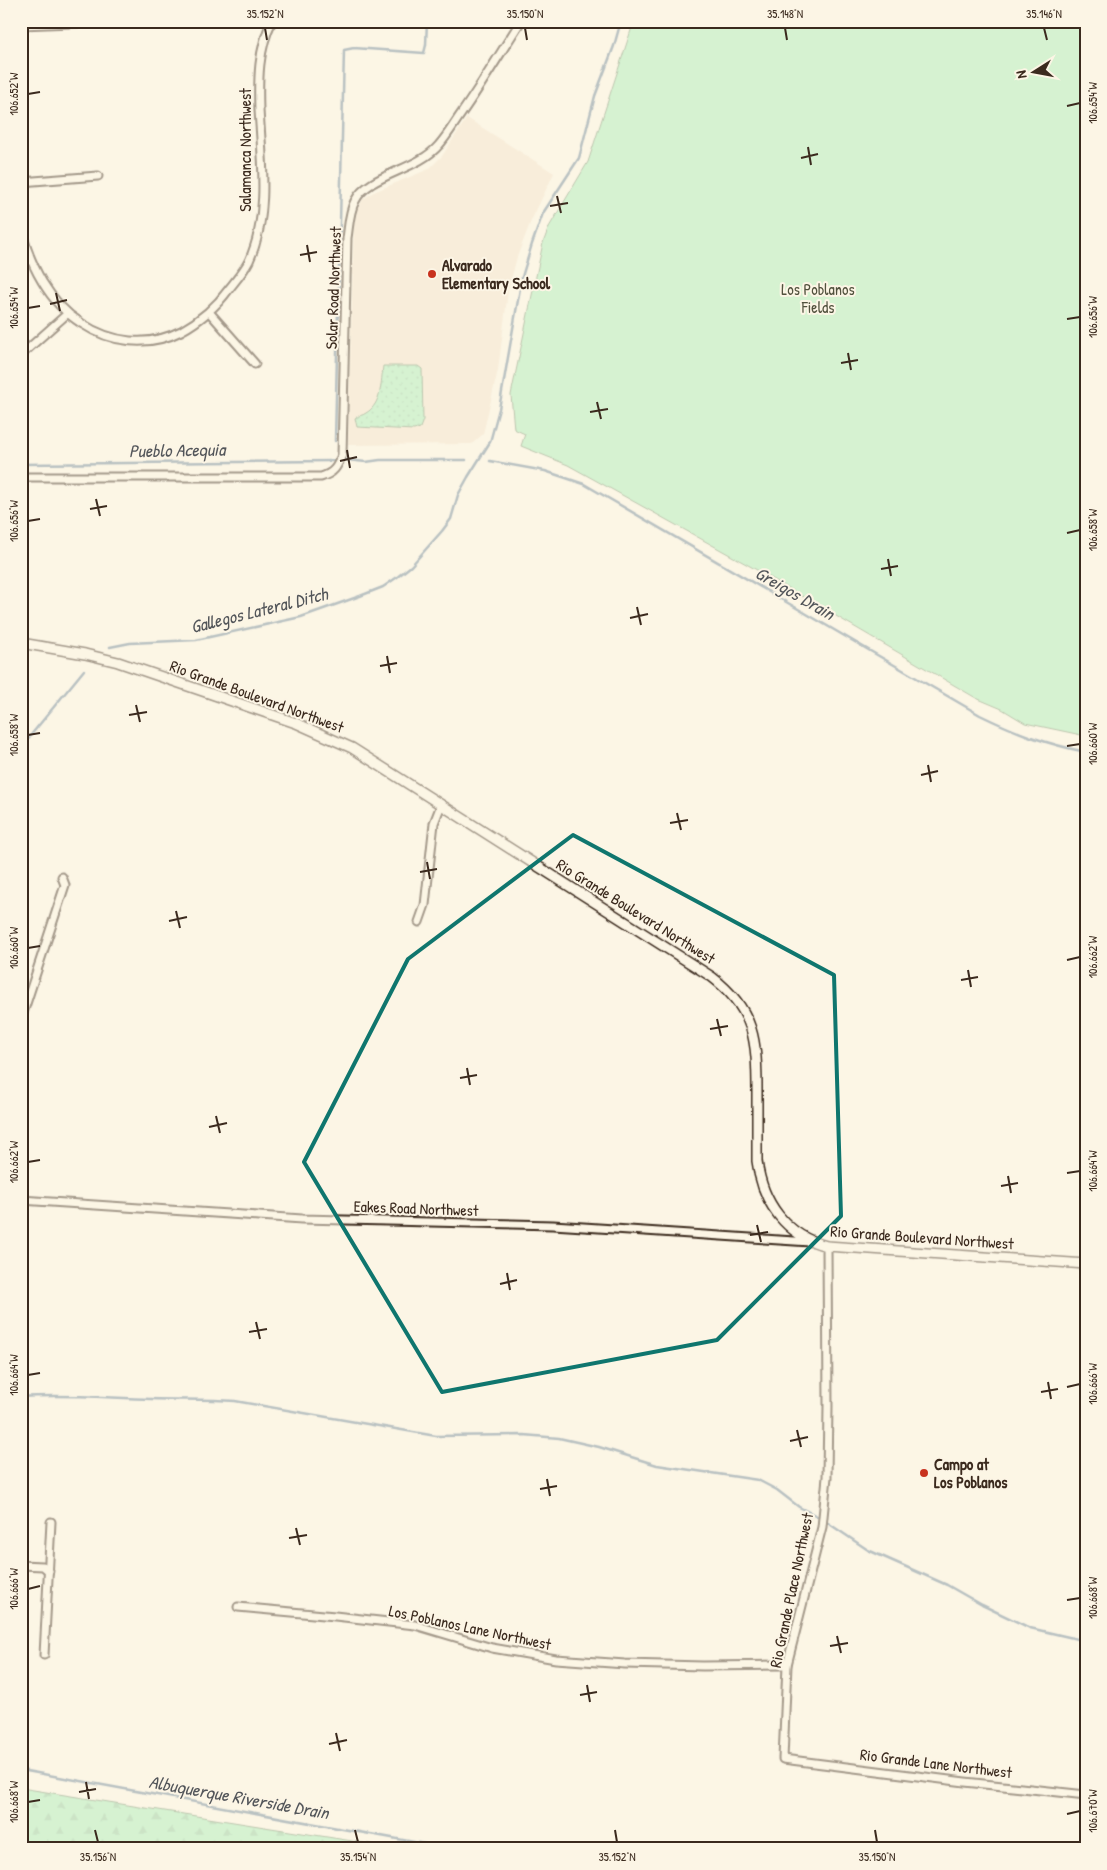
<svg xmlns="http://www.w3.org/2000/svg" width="1107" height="1870" viewBox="0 0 1107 1870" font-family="'Patrick Hand',sans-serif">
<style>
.built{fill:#f4e3cc}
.grass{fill:url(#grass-dots);stroke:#728c6c}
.forest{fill:url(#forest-firs);stroke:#728c6c}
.park{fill:#a8eeb9;stroke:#728c6c}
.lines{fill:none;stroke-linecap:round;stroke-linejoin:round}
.stream{stroke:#6b8397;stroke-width:2.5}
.minor-casing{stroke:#3b2a1e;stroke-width:11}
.tertiary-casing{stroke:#3b2a1e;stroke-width:12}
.minor{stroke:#fcf5e5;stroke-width:7}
.tertiary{stroke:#fcf5e5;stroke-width:9}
.marked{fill:none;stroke:#0f766e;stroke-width:4;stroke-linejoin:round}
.ticks{fill:none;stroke:#3b2a1e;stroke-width:2}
.poi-dot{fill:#c8321e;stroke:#fcf5e5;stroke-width:2}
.labels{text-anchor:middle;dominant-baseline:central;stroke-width:4;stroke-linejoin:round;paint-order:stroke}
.street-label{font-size:16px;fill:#3b2a1e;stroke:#fcf5e5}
.poi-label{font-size:16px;font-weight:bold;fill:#3b2a1e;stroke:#fcf5e5;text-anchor:start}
.park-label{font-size:16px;fill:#51513d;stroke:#fcf5e5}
.water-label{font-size:18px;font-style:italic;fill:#53565a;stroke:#fcf5e5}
.neatline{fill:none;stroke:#3b2a1e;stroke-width:2}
.ticks-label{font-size:12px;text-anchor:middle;fill:#3b2a1e}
</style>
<defs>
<pattern id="grass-dots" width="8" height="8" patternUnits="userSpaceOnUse" patternTransform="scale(1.25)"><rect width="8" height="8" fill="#a8eeb9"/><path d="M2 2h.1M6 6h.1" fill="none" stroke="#92cc9f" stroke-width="1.8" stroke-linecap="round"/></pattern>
<pattern id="forest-firs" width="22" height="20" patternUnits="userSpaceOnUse" patternTransform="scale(1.25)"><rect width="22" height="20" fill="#a8eeb9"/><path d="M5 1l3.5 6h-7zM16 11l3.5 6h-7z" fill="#92cc9f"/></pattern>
</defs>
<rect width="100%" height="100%" fill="#fcf5e5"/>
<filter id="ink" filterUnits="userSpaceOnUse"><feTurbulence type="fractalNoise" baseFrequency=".02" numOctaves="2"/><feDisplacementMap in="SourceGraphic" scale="10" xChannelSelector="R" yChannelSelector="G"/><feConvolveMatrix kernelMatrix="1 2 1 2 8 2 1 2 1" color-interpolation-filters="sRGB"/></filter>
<g filter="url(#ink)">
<path class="built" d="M 467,118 L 554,173 L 531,221 L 517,257 L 508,291 L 498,370 L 483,434 L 472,444 L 348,445 L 354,223 L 357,211 L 363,199 L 374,192 L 429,169 L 442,156 Z"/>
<path class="grass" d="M 383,366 L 418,366 L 422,369 L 423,420 L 420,428 L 414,430 L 357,427 L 355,418 C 359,415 362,416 366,413 C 382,404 381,381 383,366 Z"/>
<path class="forest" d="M 21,1788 L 402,1849 L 21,1849 Z"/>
<path class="park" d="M 634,21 L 1086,21 L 1086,736 L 1025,723 L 1002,709 L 976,698 L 766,575 L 568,465 L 521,446 L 525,434 L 514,429 L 511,395 L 543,243 L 549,227 L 588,162 Z"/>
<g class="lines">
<g class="stream">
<path d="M 335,441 L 344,50 L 354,48 L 424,53 L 426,45 L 427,21"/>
<path d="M 347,460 L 366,462 L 380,460 L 466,460"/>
<path d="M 490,461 L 545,471 L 584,484 L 980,715 C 1017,733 1046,744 1086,752"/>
<path d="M 21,464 L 333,461"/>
<path d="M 110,647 L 130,643 L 196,640 L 301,617 L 360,596 L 383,587 L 396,578 L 411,566 L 442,531 L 451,519 L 458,495 L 468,477 L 490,442 L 499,409 L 522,277 L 532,244 L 543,213 L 579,158 L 595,96 L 614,46 L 621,21"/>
<path d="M 21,750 L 26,741 L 84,670"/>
<path d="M 21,1397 C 65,1394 108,1398 151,1399 C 179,1400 207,1399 235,1401 L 436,1436 L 524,1435 L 559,1438 L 599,1447 L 657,1465 L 758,1480 L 777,1490 L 799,1507 L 817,1516"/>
<path d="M 828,1523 L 868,1550 L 947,1585 L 982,1605 L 1030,1628 L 1086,1641"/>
<path d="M 21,1770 L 452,1849"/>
</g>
<g class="minor-casing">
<g id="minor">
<path d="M 21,25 L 98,22"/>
<path d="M 21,182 L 98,176"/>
<path d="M 21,229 C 30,265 49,303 81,323 C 111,343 148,348 181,331 C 201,320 216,307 229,289 C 236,280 244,271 249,261 C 270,215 262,159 259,110 C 258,80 258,49 272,21"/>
<path d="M 210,313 L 255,364"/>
<path d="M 21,355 L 67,314"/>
<path d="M 21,477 L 321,477 C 334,473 337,467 342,455 L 347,238 C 349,226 349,212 355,201 C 368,174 417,171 439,145 C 447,136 454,124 461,114 C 482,84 501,52 521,21"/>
<path d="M 419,922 L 425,905 L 434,823 L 441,805"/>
<path d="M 21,1019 L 65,885 L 62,877"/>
<path d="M 21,1200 L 302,1219 L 553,1225 L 810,1242"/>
<path d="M 827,1246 L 828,1406 L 827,1477 L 822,1527 L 787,1665 L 783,1759 L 965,1782 L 1086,1795"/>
<path d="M 21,1565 L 43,1566 L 49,1571"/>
<path d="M 238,1607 L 335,1616 L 415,1625 L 492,1648 L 556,1659 L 625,1664 L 703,1666 L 787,1665"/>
<path d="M 44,1655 L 51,1522"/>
</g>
</g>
<g class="tertiary-casing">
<path id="tertiary" d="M 21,643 L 85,654 L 118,662 L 296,723 L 352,748 L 712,977 C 755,1010 757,1041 757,1092 C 757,1115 757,1138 757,1161 C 762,1202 786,1236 827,1246 L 1086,1264"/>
</g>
<use href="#minor" class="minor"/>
<use href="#tertiary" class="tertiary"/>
</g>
</g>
<path d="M0 0H1107V1870H0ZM 573,835 L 834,975 L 841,1216 L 717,1340 L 442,1392 L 304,1162 L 408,959 Z" fill="#fcf5e5" fill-opacity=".55" fill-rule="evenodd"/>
<path class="marked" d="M 573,835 L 834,975 L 841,1216 L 717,1340 L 442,1392 L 304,1162 L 408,959 Z"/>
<path class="ticks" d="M 265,28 L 267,40M 525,28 L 527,40M 785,28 L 787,40M 1044,28 L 1047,40M 28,94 L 40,92M 1067,106 L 1080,103M 808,147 L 811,165M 801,158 L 818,154M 557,196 L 561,213M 550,206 L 568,203M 307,245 L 310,262M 300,255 L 317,252M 56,293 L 60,311M 50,304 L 67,300M 28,308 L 40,306M 1067,319 L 1080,317M 848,353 L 851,370M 841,363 L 858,360M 597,402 L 601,419M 590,412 L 608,409M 347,450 L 350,468M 340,461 L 357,457M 96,499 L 100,516M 90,509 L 107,506M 28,521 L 40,519M 1067,533 L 1080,530M 888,559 L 891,576M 881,569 L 898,566M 637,607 L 641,625M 630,618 L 648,614M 387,656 L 390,673M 380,666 L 397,663M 136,705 L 140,722M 129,715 L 147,712M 28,735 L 40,733M 1067,746 L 1080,744M 928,765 L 931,782M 921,775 L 938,771M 677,813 L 681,830M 670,823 L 688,820M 427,862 L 430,879M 420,872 L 437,869M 176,911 L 180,928M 169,921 L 187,917M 28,948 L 40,946M 1067,960 L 1080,957M 968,970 L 971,987M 961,980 L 978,977M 717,1019 L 721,1036M 710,1029 L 728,1026M 467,1068 L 470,1085M 460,1078 L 477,1075M 216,1116 L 220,1133M 209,1127 L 227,1123M 28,1162 L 40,1160M 1067,1173 L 1080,1171M 1008,1176 L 1011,1193M 1001,1186 L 1018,1183M 757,1225 L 761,1242M 750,1235 L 768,1232M 507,1273 L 510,1290M 500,1284 L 517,1280M 256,1322 L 260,1339M 249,1332 L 267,1329M 28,1375 L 40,1373M 1048,1382 L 1051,1399M 1067,1387 L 1080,1384M 1041,1392 L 1058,1389M 797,1430 L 801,1447M 790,1441 L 808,1437M 547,1479 L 550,1496M 540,1489 L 557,1486M 296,1528 L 300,1545M 289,1538 L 307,1535M 28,1589 L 40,1586M 1067,1600 L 1080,1598M 837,1636 L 841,1653M 830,1646 L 848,1643M 587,1685 L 590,1702M 580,1695 L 597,1692M 336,1733 L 340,1751M 329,1744 L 347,1740M 86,1782 L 89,1799M 79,1792 L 96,1789M 28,1802 L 40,1800M 1067,1814 L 1080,1811M 95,1830 L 98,1842M 355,1830 L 358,1842M 615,1830 L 617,1842M 875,1830 L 877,1842"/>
<g class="poi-dot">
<circle cx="432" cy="274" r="5"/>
<circle cx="924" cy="1473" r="5"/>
</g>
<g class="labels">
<g class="street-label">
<text transform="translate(245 150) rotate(-90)">Salamanca Northwest</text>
<text transform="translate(333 288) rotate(-88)">Solar Road Northwest</text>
<text transform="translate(257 696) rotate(20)">Rio Grande Boulevard Northwest</text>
<text transform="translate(636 911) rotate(32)">Rio Grande Boulevard Northwest</text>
<text transform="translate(416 1208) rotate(2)">Eakes Road Northwest</text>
<text transform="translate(922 1237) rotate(4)">Rio Grande Boulevard Northwest</text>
<text transform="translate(791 1590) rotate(-78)">Rio Grande Place Northwest</text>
<text transform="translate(470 1627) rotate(12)">Los Poblanos Lane Northwest</text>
<text transform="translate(936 1763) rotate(7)">Rio Grande Lane Northwest</text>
</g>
<g class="poi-label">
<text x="442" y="265">Alvarado<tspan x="442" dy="18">Elementary School</tspan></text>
<text x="934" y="1464">Campo at<tspan x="934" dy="18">Los Poblanos</tspan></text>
</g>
<g class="park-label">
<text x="818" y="289">Los Poblanos<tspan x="818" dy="18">Fields</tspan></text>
</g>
<g class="water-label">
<text transform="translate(177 450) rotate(-1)">Pueblo Acequia</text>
<text transform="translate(795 593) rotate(30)">Greigos Drain</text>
<text transform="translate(259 610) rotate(-14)">Gallegos Lateral Ditch</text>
<text transform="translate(239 1797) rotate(10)">Albuquerque Riverside Drain</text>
</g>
</g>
<rect width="1107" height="1870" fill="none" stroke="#fcf5e5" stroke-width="55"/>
<g transform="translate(1034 72) rotate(259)" stroke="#fcf5e5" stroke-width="4" paint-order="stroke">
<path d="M0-4L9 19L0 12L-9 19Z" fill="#3b2a1e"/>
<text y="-8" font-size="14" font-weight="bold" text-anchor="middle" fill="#3b2a1e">N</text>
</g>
<rect x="28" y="28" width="1052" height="1814" class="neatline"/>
<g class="ticks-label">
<text x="265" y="18">35.152°N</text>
<text x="525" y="18">35.150°N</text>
<text x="785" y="18">35.148°N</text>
<text x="1044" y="18">35.146°N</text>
<text transform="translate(14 94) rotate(-90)" y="4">106.652°W</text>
<text transform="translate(1093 103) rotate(-90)" y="4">106.654°W</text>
<text transform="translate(14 308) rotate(-90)" y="4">106.654°W</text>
<text transform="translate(1093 317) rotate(-90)" y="4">106.656°W</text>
<text transform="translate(14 521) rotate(-90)" y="4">106.656°W</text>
<text transform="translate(1093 530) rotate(-90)" y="4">106.658°W</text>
<text transform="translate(14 735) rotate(-90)" y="4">106.658°W</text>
<text transform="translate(1093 744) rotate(-90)" y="4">106.660°W</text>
<text transform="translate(14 948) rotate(-90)" y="4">106.660°W</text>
<text transform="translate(1093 957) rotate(-90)" y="4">106.662°W</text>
<text transform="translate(14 1162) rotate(-90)" y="4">106.662°W</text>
<text transform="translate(1093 1171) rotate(-90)" y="4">106.664°W</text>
<text transform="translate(14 1375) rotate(-90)" y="4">106.664°W</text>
<text transform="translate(1093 1384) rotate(-90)" y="4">106.666°W</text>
<text transform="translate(14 1589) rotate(-90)" y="4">106.666°W</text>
<text transform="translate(1093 1598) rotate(-90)" y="4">106.668°W</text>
<text transform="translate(14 1802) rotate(-90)" y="4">106.668°W</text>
<text transform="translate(1093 1811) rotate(-90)" y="4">106.670°W</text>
<text x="98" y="1861">35.156°N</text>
<text x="358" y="1861">35.154°N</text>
<text x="617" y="1861">35.152°N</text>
<text x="877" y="1861">35.150°N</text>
</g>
</svg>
